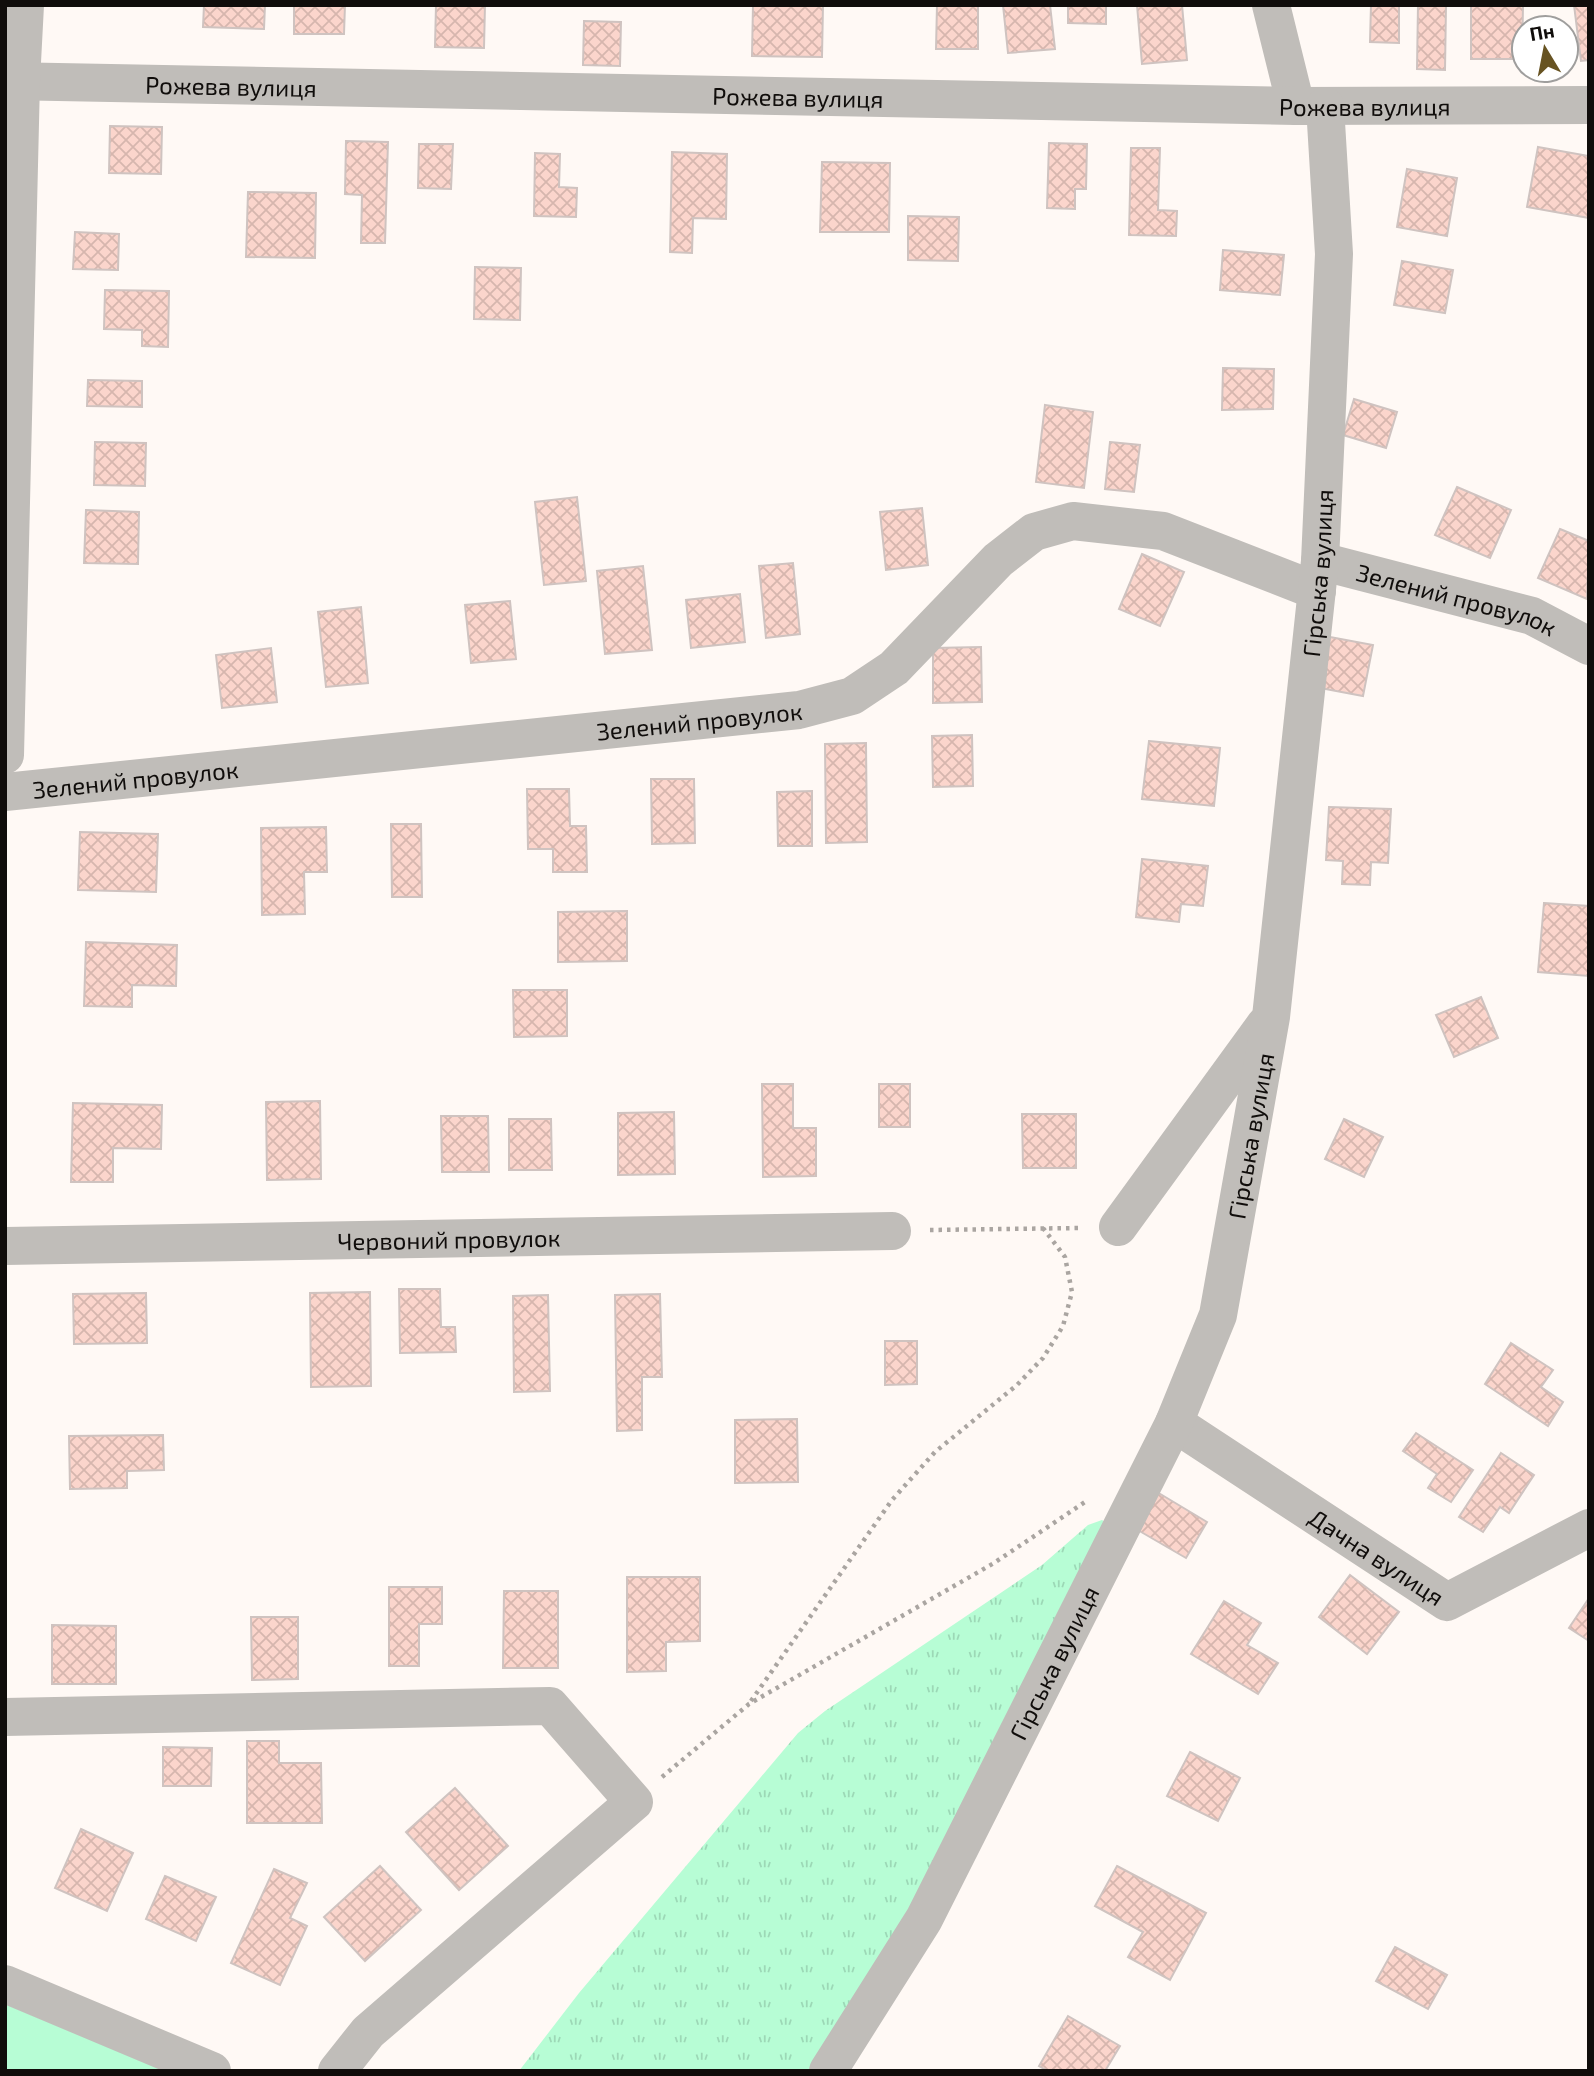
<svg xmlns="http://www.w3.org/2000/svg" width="1594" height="2076" viewBox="0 0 1594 2076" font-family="'Exo 2',sans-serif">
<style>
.grass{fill:url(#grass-tufts)}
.park{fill:#b7fdd5}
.building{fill:url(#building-cross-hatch);stroke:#cfc3c0;stroke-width:2}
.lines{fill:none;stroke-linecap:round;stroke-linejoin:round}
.path{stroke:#aaa5a1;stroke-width:4.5;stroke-dasharray:3.5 5;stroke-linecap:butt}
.minor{stroke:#c0bdb9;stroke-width:38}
.labels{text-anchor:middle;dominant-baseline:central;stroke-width:7;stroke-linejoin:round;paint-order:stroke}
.street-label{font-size:24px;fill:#100d0b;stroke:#fff}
</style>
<defs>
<pattern id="grass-tufts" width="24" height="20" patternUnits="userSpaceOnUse" patternTransform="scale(1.75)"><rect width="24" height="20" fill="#b7fdd5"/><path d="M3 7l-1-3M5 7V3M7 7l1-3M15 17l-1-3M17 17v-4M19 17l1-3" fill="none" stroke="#9cd8b6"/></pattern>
<pattern id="building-cross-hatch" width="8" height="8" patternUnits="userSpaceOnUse" patternTransform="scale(1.75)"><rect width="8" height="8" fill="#fbd5cc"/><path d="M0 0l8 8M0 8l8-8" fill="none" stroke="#d6b6ae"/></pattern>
</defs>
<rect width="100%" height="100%" fill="#fff9f5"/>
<path class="grass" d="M 1102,1520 L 1111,1526 L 917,1913 L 818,2071 L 519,2071 L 579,1993 L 798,1733 L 825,1711 L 1042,1565 L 1088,1525 Z"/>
<path class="park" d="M 5,2004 L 165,2071 L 5,2071 Z"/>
<g class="building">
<path d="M 204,5 L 265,5 L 264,29 L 203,27 Z"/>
<path d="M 294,5 L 345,5 L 344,34 L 294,34 Z"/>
<path d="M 436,5 L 485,5 L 484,48 L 435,47 Z"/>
<path d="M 753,5 L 823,5 L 822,57 L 752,56 Z"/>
<path d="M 937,5 L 978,5 L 978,49 L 936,49 Z"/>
<path d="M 1003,5 L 1050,5 L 1055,49 L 1008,53 Z"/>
<path d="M 1068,5 L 1106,5 L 1106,24 L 1068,23 Z"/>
<path d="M 1137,5 L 1182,5 L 1187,60 L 1142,64 Z"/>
<path d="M 1371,5 L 1399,5 L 1399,43 L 1370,42 Z"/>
<path d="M 1418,5 L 1446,5 L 1445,70 L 1417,69 Z"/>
<path d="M 1471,5 L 1523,6 L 1522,59 L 1471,59 Z"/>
<path d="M 1574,5 L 1589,5 L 1589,60 L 1581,61 Z"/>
<path d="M 584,21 L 621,22 L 620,66 L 583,65 Z"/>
<path d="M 110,126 L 162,127 L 161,174 L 109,173 Z"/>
<path d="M 346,141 L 388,142 L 385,243 L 361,243 L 362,195 L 345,194 Z"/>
<path d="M 1049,143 L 1087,144 L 1086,189 L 1075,189 L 1075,209 L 1047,208 Z"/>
<path d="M 419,144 L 453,144 L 451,189 L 418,188 Z"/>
<path d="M 1538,147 L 1589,156 L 1589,218 L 1527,207 Z"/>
<path d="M 1131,148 L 1160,148 L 1158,210 L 1177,211 L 1176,236 L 1129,235 Z"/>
<path d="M 672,152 L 727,154 L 726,219 L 693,218 L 692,253 L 670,252 Z"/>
<path d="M 535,153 L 560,154 L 559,187 L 577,188 L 576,217 L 534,216 Z"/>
<path d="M 822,162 L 890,163 L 889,232 L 820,232 Z"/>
<path d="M 1407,169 L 1457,178 L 1447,236 L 1397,227 Z"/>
<path d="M 248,192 L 316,193 L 315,258 L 246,257 Z"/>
<path d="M 908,216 L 959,217 L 958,261 L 908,260 Z"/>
<path d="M 75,232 L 119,234 L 118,270 L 73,269 Z"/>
<path d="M 1223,250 L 1284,255 L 1280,295 L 1220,290 Z"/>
<path d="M 1402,261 L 1453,270 L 1445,313 L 1394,305 Z"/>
<path d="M 475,267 L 521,268 L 520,320 L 474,319 Z"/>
<path d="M 105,290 L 169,291 L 168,347 L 142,346 L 142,330 L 104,329 Z"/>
<path d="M 1223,368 L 1274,369 L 1273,409 L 1222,410 Z"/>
<path d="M 88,380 L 142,381 L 142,407 L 87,406 Z"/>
<path d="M 1354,399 L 1397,412 L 1386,448 L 1343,435 Z"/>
<path d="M 1045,405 L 1093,412 L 1084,488 L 1036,482 Z"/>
<path d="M 95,442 L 146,443 L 145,486 L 94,485 Z"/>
<path d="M 1110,442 L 1140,445 L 1134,492 L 1105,489 Z"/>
<path d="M 1457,487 L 1511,510 L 1490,558 L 1435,535 Z"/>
<path d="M 577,497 L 586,581 L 544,585 L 535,502 Z"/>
<path d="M 922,508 L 928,565 L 886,570 L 880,512 Z"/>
<path d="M 86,510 L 139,512 L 138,564 L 84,563 Z"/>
<path d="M 1560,529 L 1589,541 L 1587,599 L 1538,578 Z"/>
<path d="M 1142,554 L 1184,572 L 1160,626 L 1119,609 Z"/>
<path d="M 793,563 L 800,634 L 766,638 L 759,566 Z"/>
<path d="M 643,566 L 652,650 L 605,654 L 597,571 Z"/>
<path d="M 740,594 L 745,642 L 691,648 L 686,600 Z"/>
<path d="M 510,601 L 516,659 L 471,663 L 465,605 Z"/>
<path d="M 361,607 L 368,683 L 326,687 L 318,612 Z"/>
<path d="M 1330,637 L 1373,645 L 1363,696 L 1320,688 Z"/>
<path d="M 981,647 L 982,702 L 933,703 L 933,648 Z"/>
<path d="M 271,648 L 277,702 L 222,708 L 216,655 Z"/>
<path d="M 972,735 L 973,786 L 933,787 L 932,736 Z"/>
<path d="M 1149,741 L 1220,748 L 1214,806 L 1142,799 Z"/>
<path d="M 866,743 L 867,842 L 826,843 L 825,744 Z"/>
<path d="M 651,779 L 694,779 L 695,843 L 652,844 Z"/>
<path d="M 527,789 L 569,789 L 570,826 L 586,826 L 587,872 L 553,872 L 553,849 L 528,849 Z"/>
<path d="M 812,791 L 812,846 L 778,846 L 777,792 Z"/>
<path d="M 1329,807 L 1391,809 L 1388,863 L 1371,862 L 1370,885 L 1342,884 L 1343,861 L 1326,860 Z"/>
<path d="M 391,824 L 421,824 L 422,897 L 392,897 Z"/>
<path d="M 326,827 L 327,872 L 304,872 L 305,914 L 262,915 L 261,828 Z"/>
<path d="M 80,832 L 158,834 L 156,892 L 78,890 Z"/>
<path d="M 1142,859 L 1208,866 L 1203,906 L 1181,904 L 1179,922 L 1136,917 Z"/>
<path d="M 1544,903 L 1589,906 L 1589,976 L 1538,972 Z"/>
<path d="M 627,911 L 627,961 L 558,962 L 558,912 Z"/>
<path d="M 86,942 L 177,945 L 176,986 L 132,985 L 132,1007 L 84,1006 Z"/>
<path d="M 513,990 L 567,990 L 567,1036 L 514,1037 Z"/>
<path d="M 1481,997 L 1498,1038 L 1454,1057 L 1436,1015 Z"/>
<path d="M 762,1084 L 793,1084 L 793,1128 L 816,1128 L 816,1176 L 763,1177 Z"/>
<rect x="879" y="1084" width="31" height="43"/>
<path d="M 320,1101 L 321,1179 L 267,1180 L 266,1102 Z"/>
<path d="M 73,1103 L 162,1105 L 161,1149 L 113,1148 L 113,1182 L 71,1182 Z"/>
<path d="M 674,1112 L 675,1174 L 618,1175 L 618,1113 Z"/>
<path d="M 1022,1114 L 1076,1114 L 1076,1168 L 1023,1168 Z"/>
<path d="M 441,1116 L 488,1116 L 489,1172 L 442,1172 Z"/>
<path d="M 509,1119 L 551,1119 L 552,1170 L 509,1170 Z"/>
<path d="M 1344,1119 L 1383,1137 L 1364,1177 L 1325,1159 Z"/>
<path d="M 399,1289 L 440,1289 L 441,1327 L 455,1327 L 456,1352 L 400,1353 Z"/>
<path d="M 370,1292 L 371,1386 L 311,1387 L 310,1293 Z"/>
<path d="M 146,1293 L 147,1343 L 74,1344 L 73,1294 Z"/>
<path d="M 660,1294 L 662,1377 L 642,1377 L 642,1430 L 617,1431 L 615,1295 Z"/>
<path d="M 548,1295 L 550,1391 L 514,1392 L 513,1296 Z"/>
<path d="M 885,1341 L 917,1341 L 917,1384 L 885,1385 Z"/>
<path d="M 1511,1343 L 1553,1370 L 1541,1387 L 1563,1402 L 1548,1426 L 1485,1384 Z"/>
<path d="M 797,1419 L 798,1482 L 735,1483 L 735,1420 Z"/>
<path d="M 1416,1433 L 1473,1470 L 1451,1502 L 1428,1488 L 1437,1474 L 1403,1451 Z"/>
<path d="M 163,1435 L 164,1470 L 127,1471 L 127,1488 L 70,1489 L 69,1436 Z"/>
<path d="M 1501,1453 L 1534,1475 L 1509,1513 L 1500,1507 L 1483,1532 L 1459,1517 Z"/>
<path d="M 1157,1492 L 1207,1522 L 1186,1558 L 1136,1529 Z"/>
<path d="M 1350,1575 L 1399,1612 L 1367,1654 L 1319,1617 Z"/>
<path d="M 627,1577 L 700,1577 L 700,1641 L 666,1642 L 666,1671 L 627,1672 Z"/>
<path d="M 389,1587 L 442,1587 L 442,1624 L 419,1624 L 419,1666 L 389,1666 Z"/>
<path d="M 504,1591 L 558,1591 L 558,1668 L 503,1668 Z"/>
<path d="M 1589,1598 L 1589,1641 L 1569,1628 Z"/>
<path d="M 1224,1601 L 1261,1623 L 1247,1645 L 1278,1663 L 1258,1694 L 1191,1654 Z"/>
<path d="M 251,1617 L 298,1617 L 298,1679 L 252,1680 Z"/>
<path d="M 52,1625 L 116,1626 L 116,1684 L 52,1684 Z"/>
<path d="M 247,1741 L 279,1741 L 279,1763 L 321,1763 L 322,1823 L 247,1823 Z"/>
<path d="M 163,1747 L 212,1748 L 211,1786 L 163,1786 Z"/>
<path d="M 1190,1752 L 1240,1778 L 1218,1821 L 1167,1796 Z"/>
<path d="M 455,1788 L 508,1846 L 459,1890 L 406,1832 Z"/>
<path d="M 81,1829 L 133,1853 L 107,1911 L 55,1888 Z"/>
<path d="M 380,1866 L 421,1910 L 365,1961 L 324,1917 Z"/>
<path d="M 1117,1866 L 1206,1913 L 1170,1980 L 1128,1957 L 1143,1932 L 1095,1906 Z"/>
<path d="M 274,1869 L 307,1883 L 290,1918 L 307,1926 L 280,1985 L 231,1963 Z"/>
<path d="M 165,1876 L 216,1897 L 196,1941 L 146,1919 Z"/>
<path d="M 1395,1947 L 1447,1975 L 1428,2009 L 1376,1981 Z"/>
<path d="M 1068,2016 L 1120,2046 L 1105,2071 L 1048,2071 L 1039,2066 Z"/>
</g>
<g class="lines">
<g class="path">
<path d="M 930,1230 L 1079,1228"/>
<path d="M 751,1701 L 892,1500 L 935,1452 L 1017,1385 L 1043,1358 L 1063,1326 L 1072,1292 L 1065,1257 L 1043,1228"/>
<path d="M 662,1777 L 749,1704 L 994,1563 L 1088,1500"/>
</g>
<g class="minor">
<path d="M 1271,5 L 1296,106"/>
<path id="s1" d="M 5,81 L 1296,106 L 1589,105"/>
<path id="s2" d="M 1320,561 L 1532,616 L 1589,646"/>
<path d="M 5,755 L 21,81 L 25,5"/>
<path id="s3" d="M 5,792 L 799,710 L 852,696 L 894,668 L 998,560 L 1034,532 L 1073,521 L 1163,531 L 1317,591"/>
<path d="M 1118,1227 L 1265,1025"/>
<path id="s4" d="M 5,1246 L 892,1231"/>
<path id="s5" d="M 1174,1423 L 1447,1602 L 1589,1528"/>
<path d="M 5,1717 L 550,1706 L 634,1802 L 368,2032 L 337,2071"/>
<path d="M 5,1984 L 212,2071"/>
<path id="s6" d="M 828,2071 L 924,1919 L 1174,1423 L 1218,1315 L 1271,1017 L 1320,561 L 1334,254 L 1325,106"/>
</g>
</g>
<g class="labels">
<g class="street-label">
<text stroke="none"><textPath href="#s1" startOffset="226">Рожева вулиця</textPath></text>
<text stroke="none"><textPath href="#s1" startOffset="793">Рожева вулиця</textPath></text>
<text stroke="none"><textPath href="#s1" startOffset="1360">Рожева вулиця</textPath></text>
<text stroke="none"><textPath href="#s6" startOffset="1601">Гірська вулиця</textPath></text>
<text stroke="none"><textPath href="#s2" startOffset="142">Зелений провулок</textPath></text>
<text stroke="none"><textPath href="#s3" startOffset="698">Зелений провулок</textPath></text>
<text stroke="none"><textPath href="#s3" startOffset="131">Зелений провулок</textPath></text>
<text stroke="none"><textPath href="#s6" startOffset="1034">Гірська вулиця</textPath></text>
<text stroke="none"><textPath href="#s4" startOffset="444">Червоний провулок</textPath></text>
<text stroke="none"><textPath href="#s5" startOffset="243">Дачна вулиця</textPath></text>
<text stroke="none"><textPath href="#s6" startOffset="467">Гірська вулиця</textPath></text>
</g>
</g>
<rect width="1594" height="2076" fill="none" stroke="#100d0b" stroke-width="14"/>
<g transform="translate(1545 49) rotate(350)"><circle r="33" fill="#ffffff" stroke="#9f9e9d" stroke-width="2"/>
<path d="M0-5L12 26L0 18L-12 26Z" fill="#675322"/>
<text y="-10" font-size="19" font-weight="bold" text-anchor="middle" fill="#100d0b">Пн</text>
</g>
</svg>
